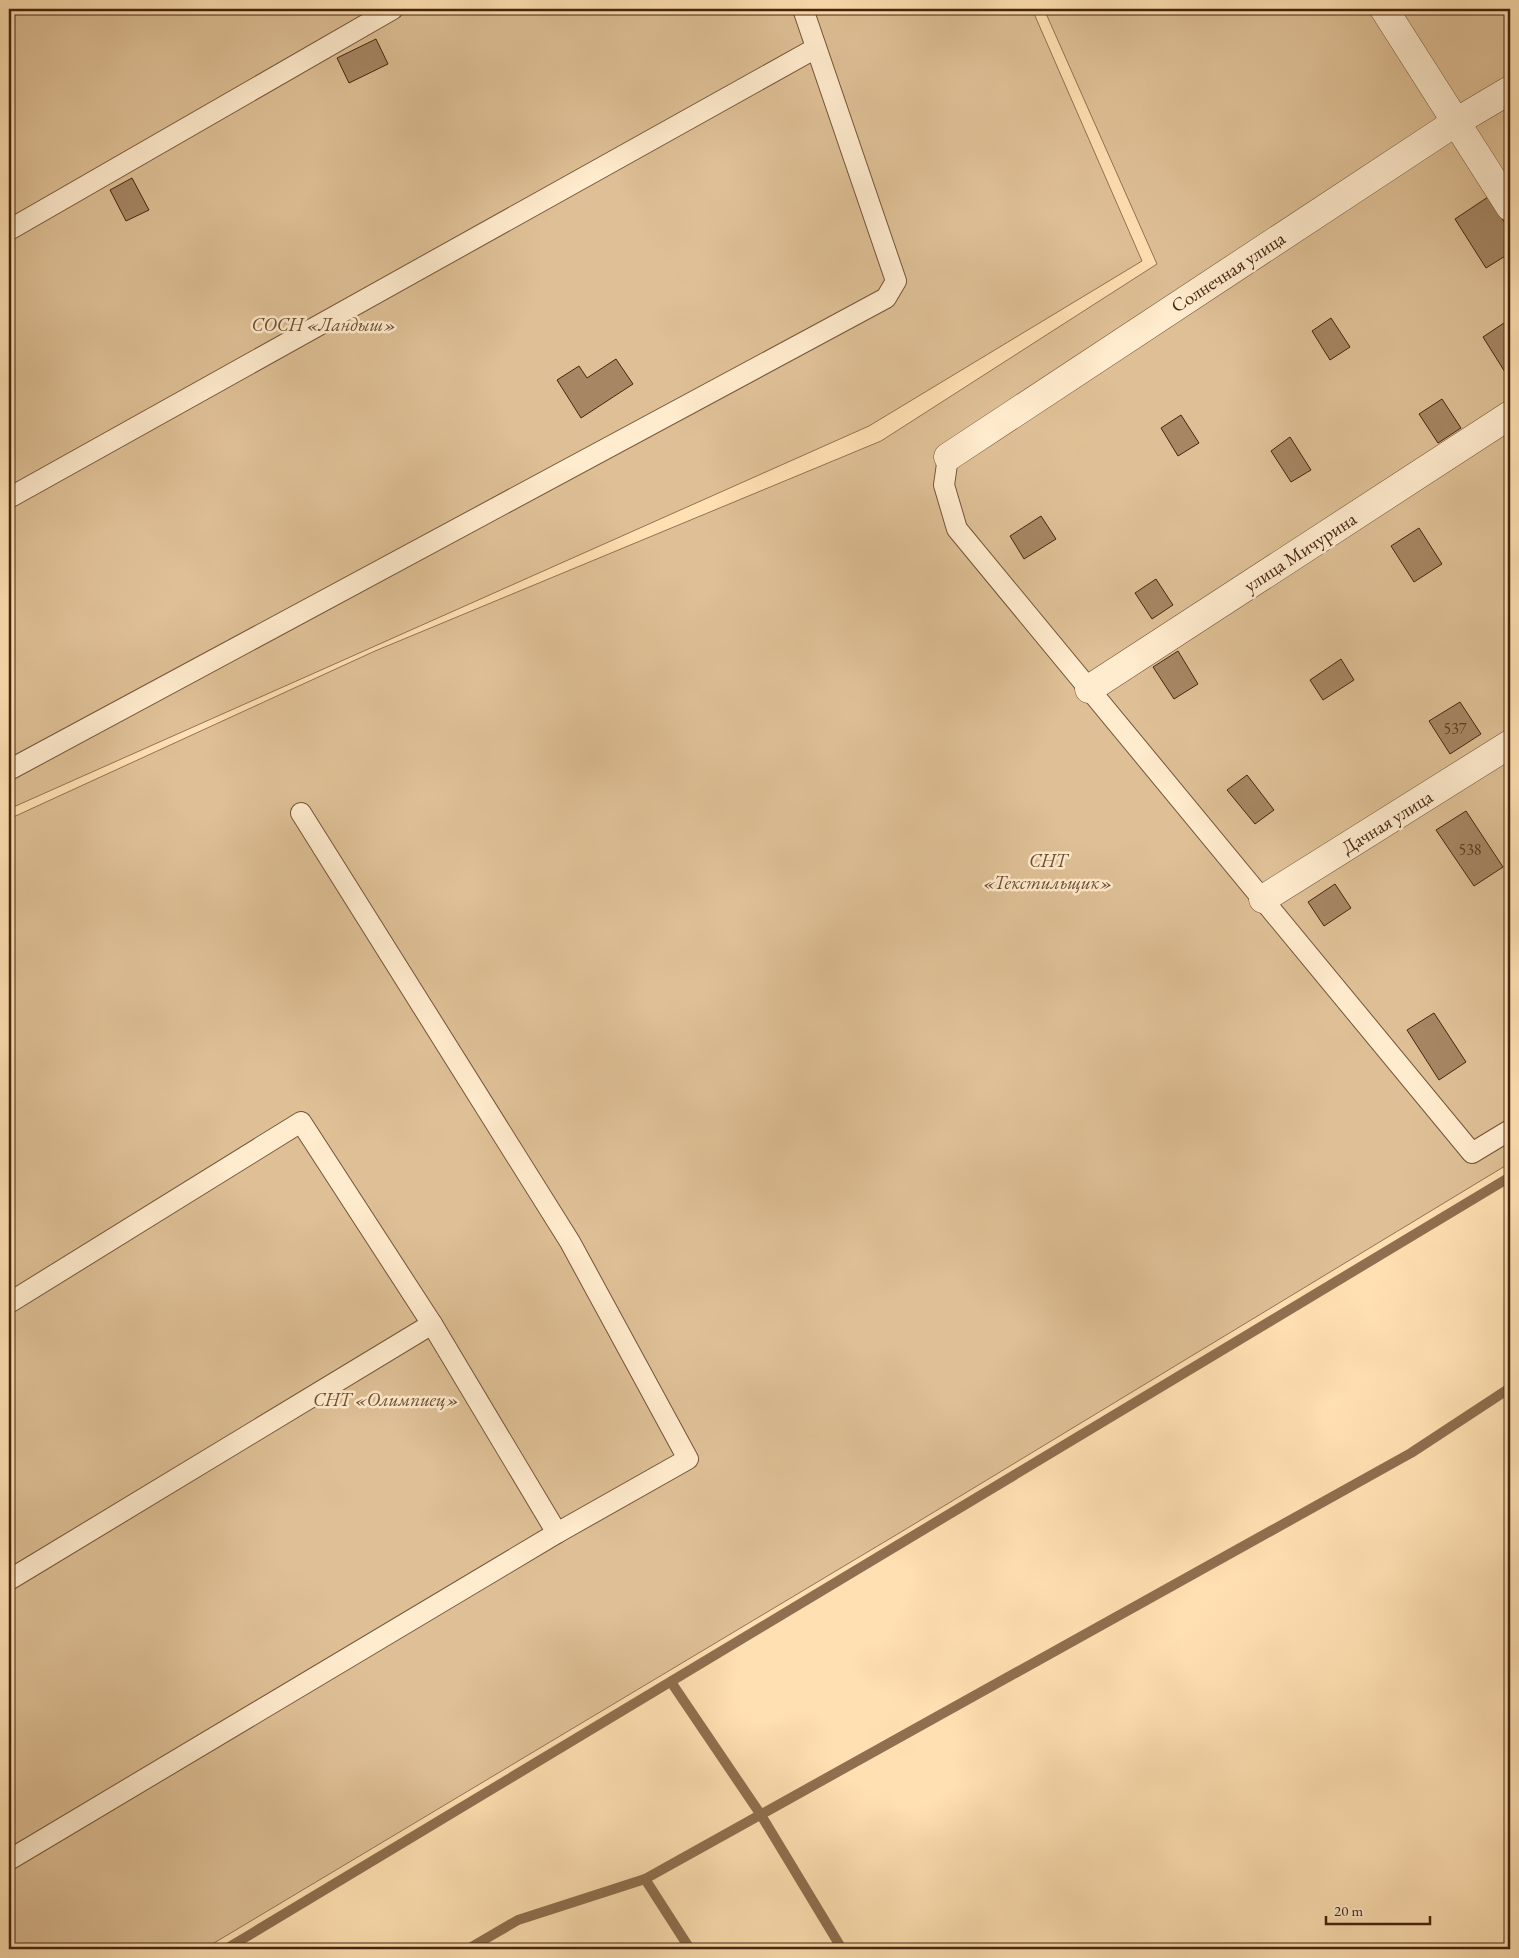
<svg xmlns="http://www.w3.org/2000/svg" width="1519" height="1958" viewBox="0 0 1519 1958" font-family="'EB Garamond',serif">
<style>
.green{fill:#dfc096;stroke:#927252}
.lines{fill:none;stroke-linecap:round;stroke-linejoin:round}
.stream{stroke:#8f6f4f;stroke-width:10}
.building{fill:#a68663;stroke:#45250e}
.lane-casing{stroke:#745437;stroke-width:22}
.street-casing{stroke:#745437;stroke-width:29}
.lane{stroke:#ffebcd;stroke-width:20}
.street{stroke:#ffebcd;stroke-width:28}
.labels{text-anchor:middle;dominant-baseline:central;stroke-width:5;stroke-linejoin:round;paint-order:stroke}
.number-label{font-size:16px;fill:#5d3d23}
.street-label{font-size:19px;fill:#45250e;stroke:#ffebcd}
.park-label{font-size:19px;font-style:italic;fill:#6c4c30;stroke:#ffebcd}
</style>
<rect width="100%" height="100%" fill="#ffe0b2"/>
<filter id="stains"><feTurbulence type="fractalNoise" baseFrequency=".004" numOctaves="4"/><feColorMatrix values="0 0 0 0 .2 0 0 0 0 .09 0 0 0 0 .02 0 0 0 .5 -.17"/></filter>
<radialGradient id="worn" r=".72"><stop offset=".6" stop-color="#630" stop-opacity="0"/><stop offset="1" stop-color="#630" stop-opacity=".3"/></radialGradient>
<g class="green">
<path d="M 9,9 L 1032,9 L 1142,261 L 869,426 L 9,809 Z"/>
<path d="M 1044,9 L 1510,9 L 1510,1163 L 906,1529 L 204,1949 L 9,1949 L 9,819 L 375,651 L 881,441 L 1157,264 Z"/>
</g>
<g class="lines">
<g class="stream">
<path d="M 671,1682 L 761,1815 L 842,1949"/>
<path d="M 645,1879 L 690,1949"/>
<path d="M 226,1949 L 1510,1177"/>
<path d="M 468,1949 L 518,1920 L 645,1879 L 1411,1453 L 1510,1388"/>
</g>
</g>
<g class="building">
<path d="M 376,39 L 388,64 L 349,83 L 337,58 Z"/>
<path d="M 132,178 L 149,210 L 126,221 L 110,190 Z"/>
<path d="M 1488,197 L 1510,231 L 1510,253 L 1486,268 L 1455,219 Z"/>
<path d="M 1331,318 L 1350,347 L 1330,360 L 1312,331 Z"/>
<path d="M 1510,319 L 1510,380 L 1483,337 Z"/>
<path d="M 616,359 L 633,384 L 581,418 L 557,380 L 579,366 L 587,378 Z"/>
<path d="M 1442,399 L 1461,428 L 1438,443 L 1419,414 Z"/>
<path d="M 1181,415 L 1199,443 L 1178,456 L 1161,428 Z"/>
<path d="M 1290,437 L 1311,470 L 1291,482 L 1271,451 Z"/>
<path d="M 1041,516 L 1056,539 L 1024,559 L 1010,536 Z"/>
<path d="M 1419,528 L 1442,564 L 1414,582 L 1391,546 Z"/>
<path d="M 1156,579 L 1173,605 L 1152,619 L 1135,593 Z"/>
<path d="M 1178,651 L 1198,684 L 1174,699 L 1153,667 Z"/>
<path d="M 1341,659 L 1354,680 L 1323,700 L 1310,680 Z"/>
<path d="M 1460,702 L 1481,734 L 1450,754 L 1429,721 Z"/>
<path d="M 1247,775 L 1274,810 L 1255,824 L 1227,790 Z"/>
<path d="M 1466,811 L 1503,867 L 1474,886 L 1436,830 Z"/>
<path d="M 1335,884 L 1351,908 L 1324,926 L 1308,902 Z"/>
<path d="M 1434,1013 L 1466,1062 L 1439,1080 L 1407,1030 Z"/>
</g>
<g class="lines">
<g class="lane-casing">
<g id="lane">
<path d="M 9,230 L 393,9"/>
<path d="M 948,457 L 944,485 L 957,529 L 1472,1153 L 1510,1130"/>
<path d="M 9,498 L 816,48"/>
<path d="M 9,770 L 886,298 L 896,281 L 803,9"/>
<path d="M 9,1303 L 301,1122 L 432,1324 L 9,1580"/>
<path d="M 432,1324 L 557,1533"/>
<path d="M 9,1860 L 557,1533 L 688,1459 L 570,1242 L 301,813"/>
</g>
</g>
<g class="street-casing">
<g id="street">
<path d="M 1384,9 L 1510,207"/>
<path d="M 948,457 L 1456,122 L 1510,90"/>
<path d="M 1089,689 L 1510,415"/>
<path d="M 1263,899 L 1510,744"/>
</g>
</g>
<use href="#lane" class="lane"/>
<use href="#street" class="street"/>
</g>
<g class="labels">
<g class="number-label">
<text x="1455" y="728">537</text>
<text x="1470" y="849">538</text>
</g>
<g class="street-label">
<text transform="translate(1228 272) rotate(-33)">Солнечная улица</text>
<text transform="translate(1300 552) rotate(-33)">улица Мичурина</text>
<text transform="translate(1387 822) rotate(-32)">Дачная улица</text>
</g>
<g class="park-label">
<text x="324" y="324">СОСН «Ландыш»</text>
<text x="1048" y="860">СНТ<tspan x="1048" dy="22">«Текстильщик»</tspan></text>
<text x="386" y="1399">СНТ «Олимпиец»</text>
</g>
</g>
<rect width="1519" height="1958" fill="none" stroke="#ffe0b2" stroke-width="30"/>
<rect x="10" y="10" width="1499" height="1938" fill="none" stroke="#45250e" stroke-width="2.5"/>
<rect x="15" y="15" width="1489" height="1928" fill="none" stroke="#45250e"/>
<path d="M1326 1916v8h104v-8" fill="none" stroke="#45250e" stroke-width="2.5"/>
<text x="1334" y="1916" font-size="15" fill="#45250e" stroke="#ffebcd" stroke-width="4" paint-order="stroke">20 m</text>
<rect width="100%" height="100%" filter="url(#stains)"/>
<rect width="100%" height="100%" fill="url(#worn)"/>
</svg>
